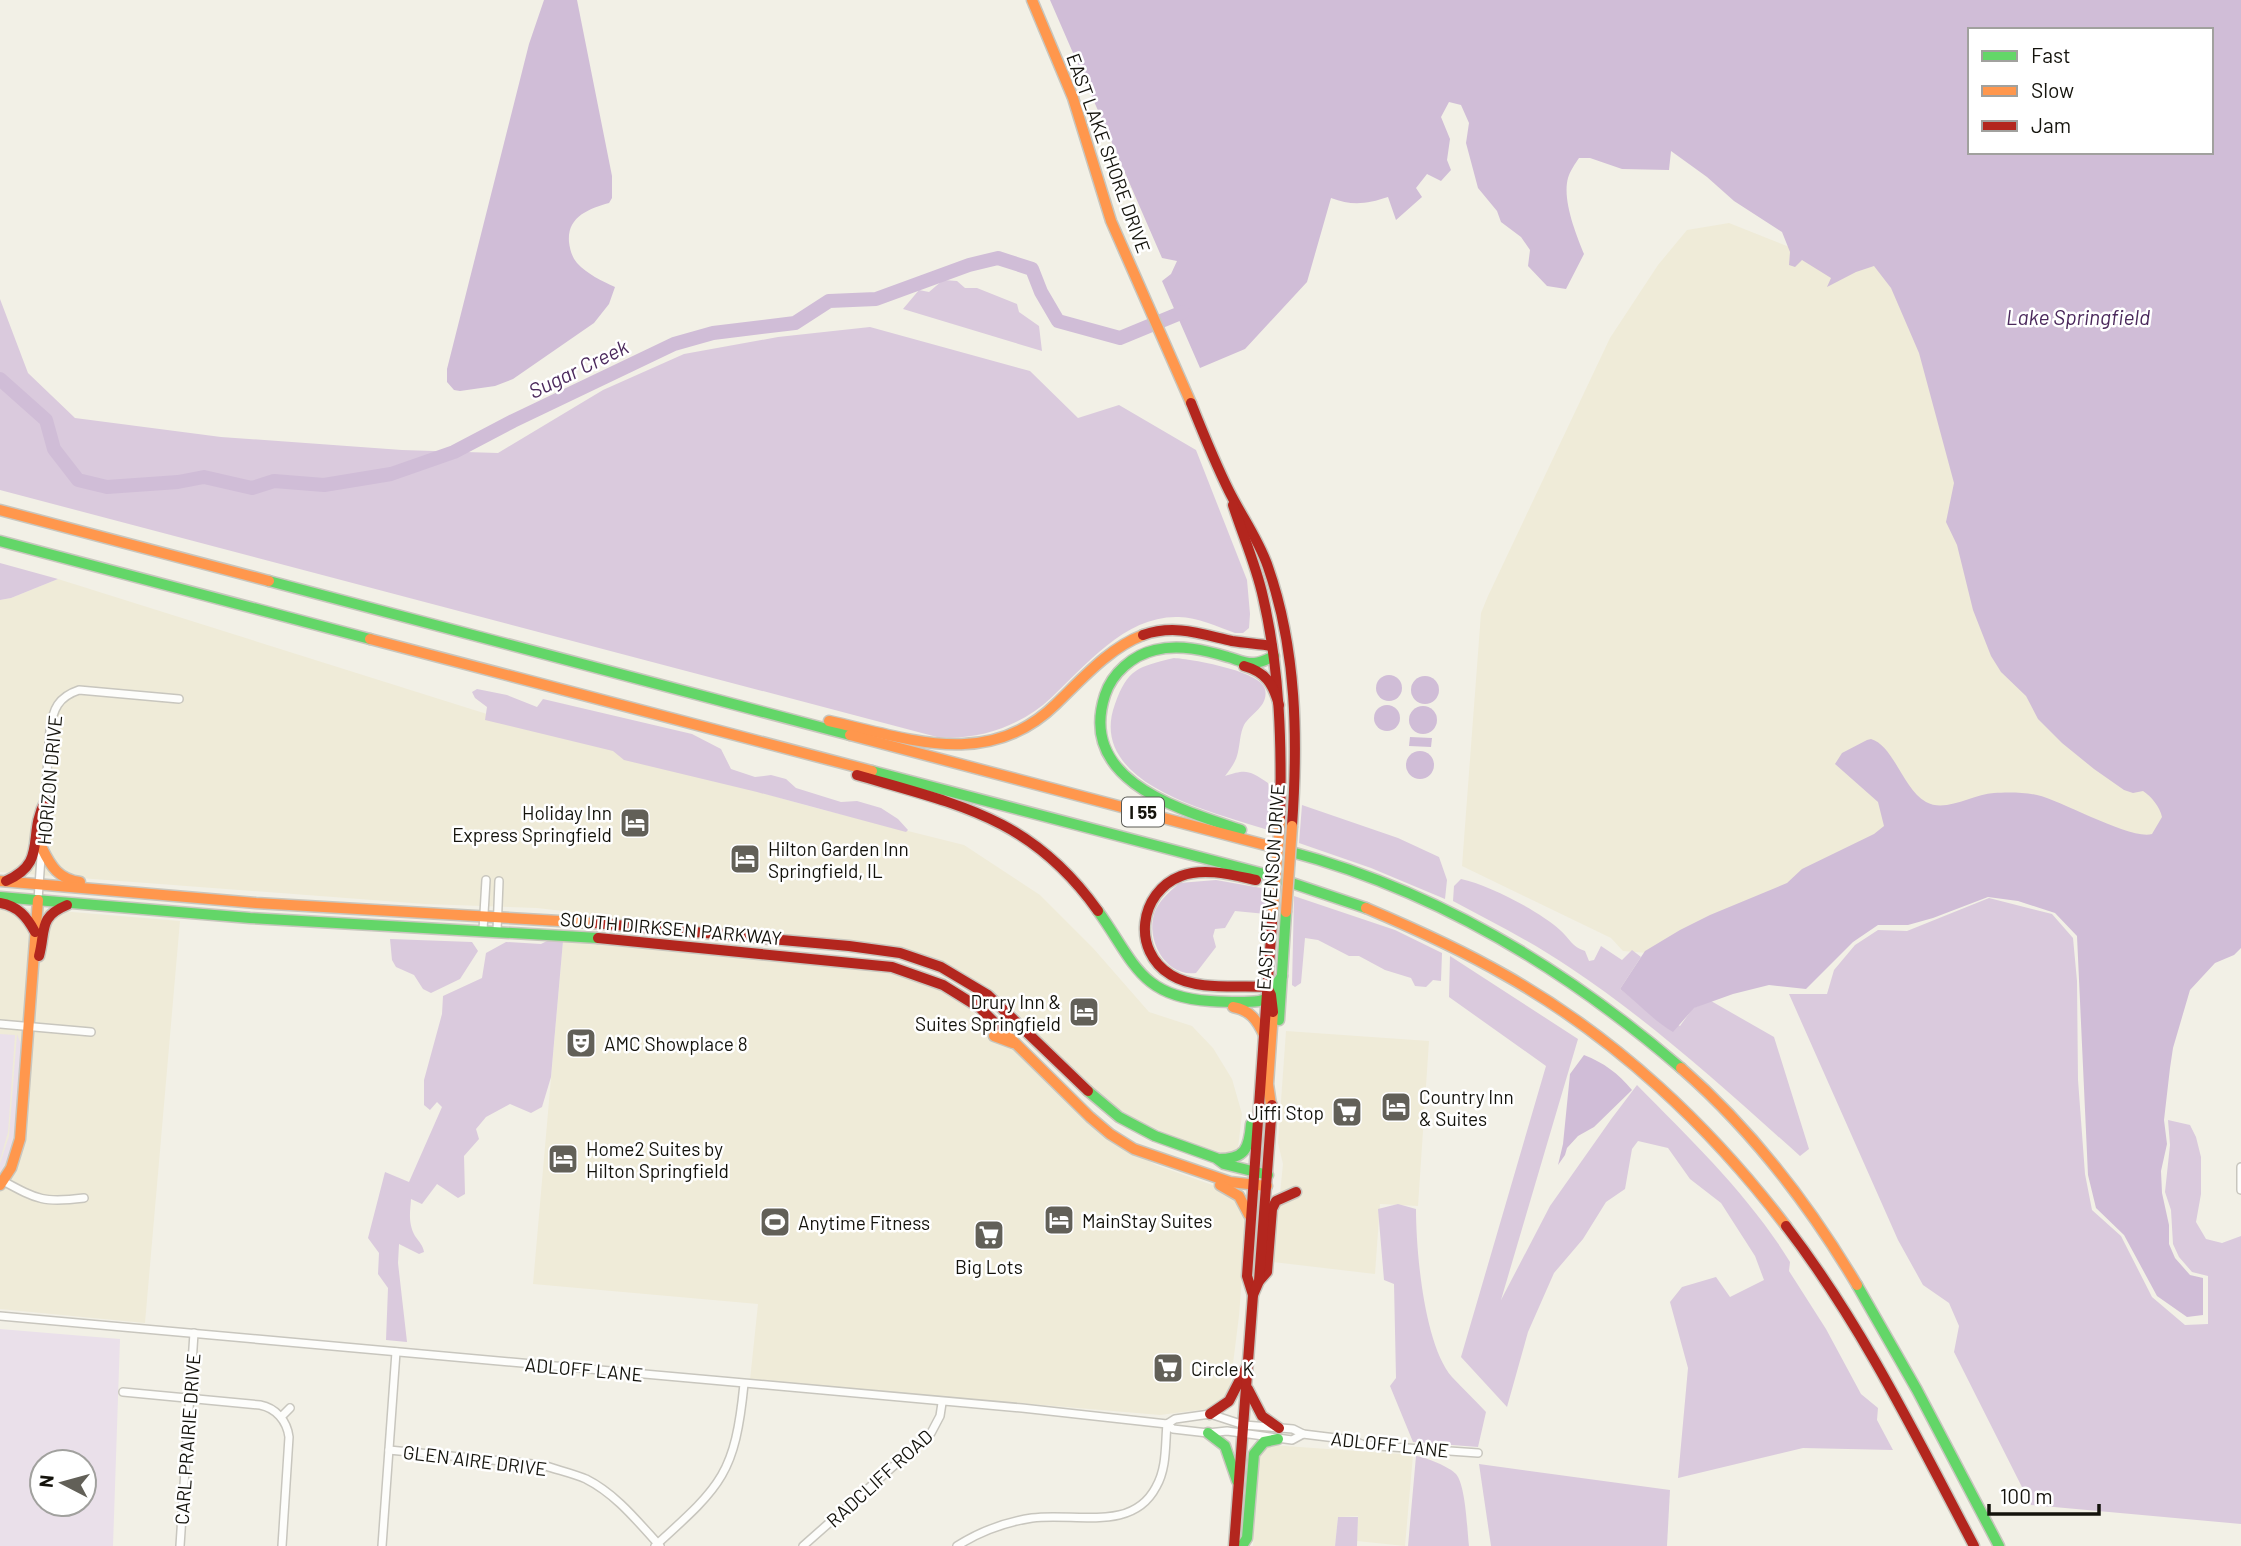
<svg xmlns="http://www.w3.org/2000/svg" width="2241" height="1546" viewBox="0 0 2241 1546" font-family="Barlow,sans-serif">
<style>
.built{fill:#efebd8}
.green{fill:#eae0ea;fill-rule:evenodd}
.forest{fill:#dacadd}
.water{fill:#d0bdd7;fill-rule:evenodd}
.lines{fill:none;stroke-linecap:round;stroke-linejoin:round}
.river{stroke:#d0bdd7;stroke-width:14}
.street-casing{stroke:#c8c6be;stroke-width:10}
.fast-casing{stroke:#c8c6be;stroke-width:13}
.slow-casing{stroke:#c8c6be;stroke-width:13}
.jam-casing{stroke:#c8c6be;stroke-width:13}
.street{stroke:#fdfdfb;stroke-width:7}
.fast{stroke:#63d668;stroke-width:10}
.slow{stroke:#ff974d;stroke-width:10}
.jam{stroke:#b3261e;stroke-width:10}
.slow-bridge-casing{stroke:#c8c6be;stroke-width:13;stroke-linecap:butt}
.slow-bridge{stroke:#ff974d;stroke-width:10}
.labels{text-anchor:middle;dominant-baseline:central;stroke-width:5;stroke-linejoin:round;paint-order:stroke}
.shield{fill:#fff;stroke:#5a5a55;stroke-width:2}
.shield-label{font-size:18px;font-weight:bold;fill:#14130c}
.street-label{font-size:19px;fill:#14130c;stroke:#fff}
.poi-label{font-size:19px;fill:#14130c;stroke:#fff;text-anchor:start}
.water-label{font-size:21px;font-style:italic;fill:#4b295c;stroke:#fff}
</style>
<rect width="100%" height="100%" fill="#f2f0e6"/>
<g class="built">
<path d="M 1729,223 L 1807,254 L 1878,258 L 2176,799 L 2158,850 L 1658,954 L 1623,951 L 1611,938 L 1462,866 L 1481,613 L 1488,596 L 1610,338 L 1658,265 L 1687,230 Z"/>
<path d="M 58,579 L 490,715 L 812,807 L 964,845 L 1040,895 L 1093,948 L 1149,1012 L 1192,1026 L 1213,1048 L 1232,1079 L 1242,1114 L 1238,1148 L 1225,1154 L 1176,1138 L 1135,1119 L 1113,1105 L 1086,1082 L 1004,1000 L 988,987 L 939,959 L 895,946 L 734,931 L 537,908 L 425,904 L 0,872 L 0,600 L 11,598 Z"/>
<path d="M 0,906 L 180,921 L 145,1323 L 0,1309 Z"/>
<path d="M 563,941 L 887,971 L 936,987 L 959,1000 L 1014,1048 L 1102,1134 L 1156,1165 L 1232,1192 L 1244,1209 L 1246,1222 L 1239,1316 L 1230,1388 L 1227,1398 L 1218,1406 L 1207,1409 L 1160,1415 L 750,1380 L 758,1304 L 533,1284 Z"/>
<path d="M 1286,1031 L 1429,1041 L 1418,1206 L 1380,1204 L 1375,1274 L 1273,1262 L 1283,1164 L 1278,1143 Z"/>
<path d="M 1271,1445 L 1413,1455 L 1405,1546 L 1357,1541 L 1358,1516 L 1338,1517 L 1335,1546 L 1253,1546 L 1259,1456 L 1263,1449 Z"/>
</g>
<g class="green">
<path d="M 0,1034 L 15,1035 L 8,1132 L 0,1160 Z"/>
<path d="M 17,1034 L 21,1044 C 18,1086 22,1136 0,1174 L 0,1163 L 9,1136 Z"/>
<path d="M 0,1329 L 120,1339 L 113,1546 L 0,1546 ZM 42,1462 L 84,1462 L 84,1504 L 42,1504 Z"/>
</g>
<g class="forest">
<path d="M 943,280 L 957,281 L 965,288 L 977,288 L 1017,304 L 1019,312 L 1039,326 L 1042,351 L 903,309 L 919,290 L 929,292 Z"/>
<path d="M 0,299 L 28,373 L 75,418 L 221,437 L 402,450 L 498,453 L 603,390 L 684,354 L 778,337 L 870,327 L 1030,371 L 1078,418 L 1119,405 L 1196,450 L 1247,580 L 1250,614 L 1249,628 L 1243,633 L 1235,633 C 1218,627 1197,617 1179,617 C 1126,615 1086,665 1051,698 C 1021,726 977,741 937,737 L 0,490 Z"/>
<path d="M 0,563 L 58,579 L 11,598 L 0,600 Z"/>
<path d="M 1174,658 C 1191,659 1261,671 1265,689 C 1269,706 1251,713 1244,725 C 1240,733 1240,744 1238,752 C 1236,762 1231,768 1225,776 C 1246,769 1249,770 1268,783 L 1273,810 L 1271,831 C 1218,813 1085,786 1115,704 C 1128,668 1138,667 1174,658 Z"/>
<path d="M 477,689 L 507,695 L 537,707 L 543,699 L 692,734 L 721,749 L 731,769 L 755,777 L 771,775 L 786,779 L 796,788 L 841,802 L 857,801 L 881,808 L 898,819 L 908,830 L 906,832 L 757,792 L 624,760 L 613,751 L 485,720 L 487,707 L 475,698 L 472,692 Z"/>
<path d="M 1302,805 L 1398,838 L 1439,857 L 1447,880 L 1445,899 L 1371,868 L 1299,843 Z"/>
<path d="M 1461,879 C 1489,885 1539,911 1560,930 C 1569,938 1572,947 1585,951 L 1589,961 L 1594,960 L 1601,946 L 1622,960 L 1632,950 L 1641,957 L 1620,989 L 1641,1005 L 1680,1026 L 1693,1008 L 1711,1001 L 1774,1037 L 1809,1149 L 1800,1156 C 1726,1090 1652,1022 1569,967 C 1532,942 1492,922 1453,901 L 1454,886 Z"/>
<path d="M 1216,880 L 1267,889 L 1266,914 L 1235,911 L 1225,928 L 1215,929 L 1213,936 L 1216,947 L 1196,973 C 1166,977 1146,941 1154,914 C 1158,901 1170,892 1179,883 Z"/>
<path d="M 1294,896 L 1395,930 L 1442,953 L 1441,981 L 1433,980 L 1426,987 L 1415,986 L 1411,978 L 1385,970 L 1359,956 L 1349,956 L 1318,940 L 1305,938 L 1301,983 L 1295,987 L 1292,985 Z"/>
<path d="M 1989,898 L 2052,914 L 2073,938 L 2077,981 L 2078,1080 L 2085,1174 L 2092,1210 L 2121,1236 L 2152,1297 L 2185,1325 L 2208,1324 L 2208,1276 L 2192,1272 L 2179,1257 L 2173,1244 L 2171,1210 L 2165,1192 L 2170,1145 L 2168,1120 L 2190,1125 L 2196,1137 L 2201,1157 L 2201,1194 L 2196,1222 L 2206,1239 L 2222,1243 L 2241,1236 L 2241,1524 L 2031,1505 L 1954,1352 L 1959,1326 L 1949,1303 L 1923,1285 L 1898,1240 L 1789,994 L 1827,994 L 1834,970 L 1855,945 L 1878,930 L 1907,931 Z"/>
<path d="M 390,939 L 472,942 L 478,951 L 460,979 L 431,993 L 423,989 L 414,975 L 396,967 L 392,960 Z"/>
<path d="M 549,940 L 563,941 L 551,1077 L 542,1107 L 531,1113 L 510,1104 L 486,1117 L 476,1129 L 479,1139 L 464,1156 L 465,1194 L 458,1198 L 437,1184 L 422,1204 L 411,1199 C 410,1213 408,1223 415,1236 C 419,1242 423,1245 424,1252 L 419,1254 L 399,1244 L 398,1263 L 407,1342 L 386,1340 L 388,1288 L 378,1274 L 379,1253 L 368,1238 L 385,1172 L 409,1182 L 442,1107 L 437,1102 L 430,1110 L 424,1105 L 424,1080 L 442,1014 L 443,996 L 482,978 L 486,953 L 506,942 L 541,944 Z"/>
<path d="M 1450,956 L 1578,1039 L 1501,1300 L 1550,1206 L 1612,1118 L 1637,1085 C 1692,1141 1749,1195 1790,1262 L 1789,1271 L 1826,1329 L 1861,1394 L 1878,1408 L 1877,1420 L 1893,1450 L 1803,1448 L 1678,1478 L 1688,1368 L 1670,1302 L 1682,1287 L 1716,1277 L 1730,1297 L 1764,1280 L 1755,1256 L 1721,1203 L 1690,1179 L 1668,1148 L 1638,1141 L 1632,1149 L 1625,1189 L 1606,1202 L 1583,1239 L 1554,1273 L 1528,1332 L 1507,1407 L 1461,1357 L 1546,1066 L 1449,997 Z"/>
<path d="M 1398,1204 L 1416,1209 C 1416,1251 1424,1345 1452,1377 C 1463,1389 1475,1400 1486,1412 L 1478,1447 L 1413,1442 L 1390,1386 L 1396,1378 L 1394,1284 L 1384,1280 L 1378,1209 Z"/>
<path d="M 1416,1456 C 1425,1457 1450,1467 1456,1474 C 1466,1486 1467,1530 1469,1546 L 1408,1546 Z"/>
<path d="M 1479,1464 L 1670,1490 L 1667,1546 L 1491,1546 Z"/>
<path d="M 1338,1517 L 1358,1517 L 1357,1546 L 1335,1546 Z"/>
</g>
<g class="water">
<path d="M 544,0 L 577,0 L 612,176 L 612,198 L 609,203 C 588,209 567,217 569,242 C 570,250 572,257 577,263 C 587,274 602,281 615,287 L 609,304 L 594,323 L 513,379 L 495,386 L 460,391 L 454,390 L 447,382 L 447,369 L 529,44 Z"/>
<path d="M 1050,0 L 2241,0 L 2241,948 L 2234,955 L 2215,963 L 2190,990 L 2173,1048 L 2170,1068 L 2164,1120 L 2167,1144 L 2161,1171 L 2162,1193 L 2169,1225 L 2169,1244 L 2175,1258 L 2190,1275 L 2203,1278 L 2203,1315 L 2187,1317 L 2157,1296 L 2124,1235 L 2096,1208 L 2088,1175 L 2077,936 L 2055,913 L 2018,901 L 1988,897 L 1933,918 L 1908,925 L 1878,925 L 1853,942 L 1806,989 L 1769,985 L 1733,994 L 1694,1008 L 1673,1032 C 1654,1021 1638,1003 1620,989 L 1645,951 L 1680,930 L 1710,915 L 1787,883 L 1802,869 L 1874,834 L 1884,826 L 1878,802 L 1835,764 L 1842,753 L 1867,740 L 1871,739 C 1894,746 1903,789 1926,802 C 1946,813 1973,794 1994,793 C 2006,792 2024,792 2037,795 C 2063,801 2130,840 2152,834 L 2162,817 C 2160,807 2151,796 2143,791 L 2133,793 L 2124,790 L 2094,769 L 2062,743 L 2038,719 L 2026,696 L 2001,672 L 1991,656 L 1973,610 L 1957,545 L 1946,522 L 1954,483 L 1919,353 L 1891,288 L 1874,266 L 1856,272 L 1827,287 L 1831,278 L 1802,260 L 1795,267 L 1789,265 L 1790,252 L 1782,232 L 1734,201 L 1707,177 L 1671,151 L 1669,170 L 1622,169 L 1590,158 L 1579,158 C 1575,164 1570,171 1568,178 C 1562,200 1576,234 1584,254 L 1566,289 L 1547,286 L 1528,266 L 1530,250 L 1521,237 L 1501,222 L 1497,211 L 1478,188 L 1466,143 L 1469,123 L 1461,105 L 1449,102 L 1441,117 L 1450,139 L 1447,160 L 1451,170 L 1441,181 L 1427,174 L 1416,188 L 1422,197 L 1396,220 L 1388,197 C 1367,204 1352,206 1331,198 L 1307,282 L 1245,349 L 1200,368 L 1162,281 L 1171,274 L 1177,261 L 1162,258 ZM 1970,30 L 2211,30 L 2211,152 L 1970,152 Z"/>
<circle cx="1389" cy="688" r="13"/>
<circle cx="1425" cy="690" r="14"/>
<circle cx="1387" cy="718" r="13"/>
<circle cx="1423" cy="720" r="14"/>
<path d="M 1410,737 L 1432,738 L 1431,747 L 1409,746 Z"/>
<circle cx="1420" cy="765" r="14"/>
<path d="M 1584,1055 C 1604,1063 1618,1073 1632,1090 L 1594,1127 L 1578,1136 L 1567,1148 L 1565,1155 L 1558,1165 L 1563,1144 L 1570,1074 Z"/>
</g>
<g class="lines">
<path class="river" d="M 0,379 L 46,420 L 54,449 L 78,480 L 107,487 L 178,482 L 204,477 L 252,488 L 274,481 L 324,485 L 391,474 L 454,452 L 513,421 L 674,344 L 713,333 L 795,323 L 829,301 L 876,299 L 969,265 L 998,258 L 1032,269 L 1041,292 L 1058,321 L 1120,338 L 1183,312"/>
<g class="street-casing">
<g id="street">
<path d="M 38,900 L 50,730 C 53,709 58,697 79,690 L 179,699"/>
<path d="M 483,930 L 486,880"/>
<path d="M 497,931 L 499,881"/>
<path d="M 0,1024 L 91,1032"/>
<path d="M 2241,1167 L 2241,1190"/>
<path d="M 3,1181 C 38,1200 44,1203 84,1198"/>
<path d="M 0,1316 L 1022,1408 L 1167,1424 L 1173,1429 L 1208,1433 L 1227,1431 L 1292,1440 L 1303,1434"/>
<path d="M 123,1392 L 260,1405 C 276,1408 287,1421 289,1437 L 282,1546"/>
<path d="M 281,1417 L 290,1408"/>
<path d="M 1167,1424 L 1175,1419 L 1210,1414 L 1244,1425 L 1293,1429 L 1303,1434 L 1352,1440 L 1364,1445 L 1478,1453"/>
<path d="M 389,1450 L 543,1465 C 557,1470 572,1473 586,1479 C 616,1494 638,1522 660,1546"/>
<path d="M 180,1546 L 194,1333"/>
<path d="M 382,1546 L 396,1352"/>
<path d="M 655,1546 C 721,1486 735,1475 744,1384"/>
<path d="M 803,1546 L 931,1433 L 940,1416 L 942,1403"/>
<path d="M 957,1546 C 979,1532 1006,1522 1032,1518 C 1074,1512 1132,1533 1156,1487 C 1167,1468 1165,1445 1167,1424"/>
</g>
</g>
<g class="fast-casing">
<g id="fast">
<path d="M 0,541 L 370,639"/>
<path d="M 269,581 L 850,735"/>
<path d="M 872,771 L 1268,875 L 1366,908"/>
<path d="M 1241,830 C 1179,809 1077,781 1105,695 C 1112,673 1133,655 1155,650 C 1179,644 1205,650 1228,657 C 1236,659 1245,664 1254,663 C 1261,663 1268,659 1274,656"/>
<path d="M 1288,851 C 1436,890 1566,969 1681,1068"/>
<path d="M 0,897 L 250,918 L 598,938"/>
<path d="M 1098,911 C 1134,961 1140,997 1210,1001 C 1226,1002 1242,1003 1259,1001 L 1266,999 L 1282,976"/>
<path d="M 1279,1020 L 1286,912"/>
<path d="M 1088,1091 L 1119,1117 L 1155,1136 L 1216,1158 L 1224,1164 L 1268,1175"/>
<path d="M 1218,1159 C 1245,1159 1249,1149 1251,1124"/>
<path d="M 1857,1285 L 1917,1390 L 1999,1546"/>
<path d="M 1208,1433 L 1225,1446 L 1237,1481"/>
<path d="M 1242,1546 L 1247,1538 L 1254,1454 L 1264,1442 L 1278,1439"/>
</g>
</g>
<g class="slow-casing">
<g id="slow">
<path d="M 1032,0 L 1073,98 L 1111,221 L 1191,403"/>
<path d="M 0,510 L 269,581"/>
<path d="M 370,639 L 872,771"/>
<path d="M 829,721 C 909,739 989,770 1056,704 C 1082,679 1109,648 1143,635"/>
<path d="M 850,735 L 1288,851"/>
<path d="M 42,848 C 51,867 59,879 80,882"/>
<path d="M 0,881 L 256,903 L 594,923"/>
<path d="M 1366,908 C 1413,928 1460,949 1505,975 C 1615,1037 1710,1126 1786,1226"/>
<path d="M 1233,1007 C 1250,1010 1257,1020 1264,1035"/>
<path d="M 997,1025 L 1090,1117 L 1110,1134 L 1134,1149 L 1230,1182 L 1267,1186"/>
<path d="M 994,1036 L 1013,1043"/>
<path d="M 1681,1068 C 1751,1129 1810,1206 1857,1285"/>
<path d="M 1272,1112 L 1268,1084 L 1273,1012"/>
<path d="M 0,1185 L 11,1168 L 20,1139 L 38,900"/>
<path d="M 1220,1185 L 1239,1196 L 1249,1215"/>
</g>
</g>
<g class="jam-casing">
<g id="jam">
<path d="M 1191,403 C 1203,433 1215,463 1229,491 C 1242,517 1259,540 1268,567 C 1297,650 1298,740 1292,826"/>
<path d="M 1233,505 C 1243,536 1256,565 1263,597 C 1280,670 1282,746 1280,821"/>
<path d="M 1143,635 C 1175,624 1201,634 1232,641 C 1245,643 1259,644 1272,646"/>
<path d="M 1244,666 C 1266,672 1273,684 1279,705"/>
<path d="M 857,775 C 960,805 1032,818 1098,911"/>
<path d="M 1256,880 C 1233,875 1204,867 1181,876 C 1139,892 1131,951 1171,975 C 1197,991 1237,985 1267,987 L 1271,995 L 1273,1012"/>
<path d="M 6,881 C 49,862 26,836 46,800"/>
<path d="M 0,903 C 18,906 27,917 35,932"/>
<path d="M 594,923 L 849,946 L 900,953 L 941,967 L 988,995 L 1088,1091"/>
<path d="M 598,938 L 892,967 L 943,985 L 980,1008 L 997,1025"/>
<path d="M 39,956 C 46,930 38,917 67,905"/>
<path d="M 1786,1226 C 1862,1325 1916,1436 1974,1546"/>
<path d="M 1260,1280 L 1267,1272 L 1272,1209 L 1276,1201 L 1296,1192"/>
<path d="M 1253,1295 L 1247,1276 L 1273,908"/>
<path d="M 1248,1389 L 1262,1416 L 1279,1428"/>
<path d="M 1210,1414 L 1229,1401 L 1246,1368"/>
<path d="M 1234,1546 L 1253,1295 L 1259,1281 L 1272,1105"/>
</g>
</g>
<use href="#street" class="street"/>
<use href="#fast" class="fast"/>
<use href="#slow" class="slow"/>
<use href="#jam" class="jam"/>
<g class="slow-bridge-casing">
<g id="slow-bridge">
<path d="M 1273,908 L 1280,821"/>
<path d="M 1286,912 L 1292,826"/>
</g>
</g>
<use href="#slow-bridge" class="slow-bridge"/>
</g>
<defs>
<g id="hotel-square" transform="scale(1.575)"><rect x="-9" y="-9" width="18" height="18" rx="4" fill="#626058" stroke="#fff"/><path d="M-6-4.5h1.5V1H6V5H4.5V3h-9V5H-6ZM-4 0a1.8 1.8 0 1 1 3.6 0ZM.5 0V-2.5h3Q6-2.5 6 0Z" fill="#fff"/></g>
<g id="theatre-square" transform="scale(1.575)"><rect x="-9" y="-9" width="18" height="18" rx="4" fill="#626058" stroke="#fff"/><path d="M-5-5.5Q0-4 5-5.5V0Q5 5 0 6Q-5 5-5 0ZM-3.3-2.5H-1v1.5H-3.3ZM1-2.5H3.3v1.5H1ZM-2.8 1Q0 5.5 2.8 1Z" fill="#fff"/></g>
<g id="supermarket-square" transform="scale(1.575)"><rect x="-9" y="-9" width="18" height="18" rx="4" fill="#626058" stroke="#fff"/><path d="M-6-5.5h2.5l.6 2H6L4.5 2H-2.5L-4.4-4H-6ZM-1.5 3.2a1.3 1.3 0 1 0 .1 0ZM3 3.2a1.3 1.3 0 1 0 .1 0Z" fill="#fff"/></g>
<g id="stadium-square" transform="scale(1.575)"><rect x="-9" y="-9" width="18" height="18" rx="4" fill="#626058" stroke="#fff"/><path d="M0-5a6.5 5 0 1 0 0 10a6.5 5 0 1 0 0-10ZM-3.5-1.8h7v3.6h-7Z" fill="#fff"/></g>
</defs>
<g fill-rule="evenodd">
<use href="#hotel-square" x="635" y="823"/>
<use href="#hotel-square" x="745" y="859"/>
<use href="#hotel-square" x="1084" y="1012"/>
<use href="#theatre-square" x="581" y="1043"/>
<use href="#hotel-square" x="1396" y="1107"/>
<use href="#supermarket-square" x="1347" y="1112"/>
<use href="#hotel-square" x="563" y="1159"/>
<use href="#hotel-square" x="1059" y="1220"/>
<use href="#stadium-square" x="775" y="1222"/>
<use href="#supermarket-square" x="989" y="1235"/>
<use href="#supermarket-square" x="1168" y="1368"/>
</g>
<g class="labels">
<rect class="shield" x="1122" y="797.5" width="42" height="29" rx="5"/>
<g class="shield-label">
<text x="1143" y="812">I 55</text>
</g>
<g class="street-label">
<text transform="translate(1109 153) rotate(70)">EAST LAKE SHORE DRIVE</text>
<text transform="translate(49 780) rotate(-85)">HORIZON DRIVE</text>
<text transform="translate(1270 887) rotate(-86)">EAST STEVENSON DRIVE</text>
<text transform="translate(671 928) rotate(5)">SOUTH DIRKSEN PARKWAY</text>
<text transform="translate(584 1369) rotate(5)">ADLOFF LANE</text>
<text transform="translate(187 1439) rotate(-86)">CARL PRAIRIE DRIVE</text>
<text transform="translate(1390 1444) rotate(6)">ADLOFF LANE</text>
<text transform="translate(475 1460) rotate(7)">GLEN AIRE DRIVE</text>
<text transform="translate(879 1478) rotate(-42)">RADCLIFF ROAD</text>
</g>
<g class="poi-label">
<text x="612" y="812" text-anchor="end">Holiday Inn<tspan x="612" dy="22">Express Springfield</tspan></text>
<text x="768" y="848">Hilton Garden Inn<tspan x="768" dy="22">Springfield, IL</tspan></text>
<text x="1061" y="1001" text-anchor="end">Drury Inn &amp;<tspan x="1061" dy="22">Suites Springfield</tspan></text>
<text x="604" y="1043">AMC Showplace 8</text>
<text x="1419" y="1096">Country Inn<tspan x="1419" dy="22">&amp; Suites</tspan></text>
<text x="1324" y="1112" text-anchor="end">Jiffi Stop</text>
<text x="586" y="1148">Home2 Suites by<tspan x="586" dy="22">Hilton Springfield</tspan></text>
<text x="1082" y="1220">MainStay Suites</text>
<text x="798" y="1222">Anytime Fitness</text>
<text x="989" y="1266" text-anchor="middle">Big Lots</text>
<text x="1191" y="1368">Circle K</text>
</g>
<g class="water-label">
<text x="2078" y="316">Lake Springfield</text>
<text transform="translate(578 368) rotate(-26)">Sugar Creek</text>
</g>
</g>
<rect x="1968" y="28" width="245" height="126" fill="#ffffff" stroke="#a1a19e" stroke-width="2"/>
<rect x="1982" y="51" width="35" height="10" fill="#63d668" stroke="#a1a19e" stroke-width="2"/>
<text x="2031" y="63" font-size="21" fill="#14130c">Fast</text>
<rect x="1982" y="86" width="35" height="10" fill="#ff974d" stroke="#a1a19e" stroke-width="2"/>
<text x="2031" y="98" font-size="21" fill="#14130c">Slow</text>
<rect x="1982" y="121" width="35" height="10" fill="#b3261e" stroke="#a1a19e" stroke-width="2"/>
<text x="2031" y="133" font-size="21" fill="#14130c">Jam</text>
<g transform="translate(63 1483) rotate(276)"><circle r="33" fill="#ffffff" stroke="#a1a19e" stroke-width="2"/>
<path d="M0-5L12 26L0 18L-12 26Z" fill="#626058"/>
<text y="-10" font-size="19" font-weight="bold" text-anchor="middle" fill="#14130c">N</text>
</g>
<path d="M1989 1504v10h110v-10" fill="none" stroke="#14130c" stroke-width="3.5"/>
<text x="2000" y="1504" font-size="21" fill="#14130c" stroke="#ffffff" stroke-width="5" paint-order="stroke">100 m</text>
</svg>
